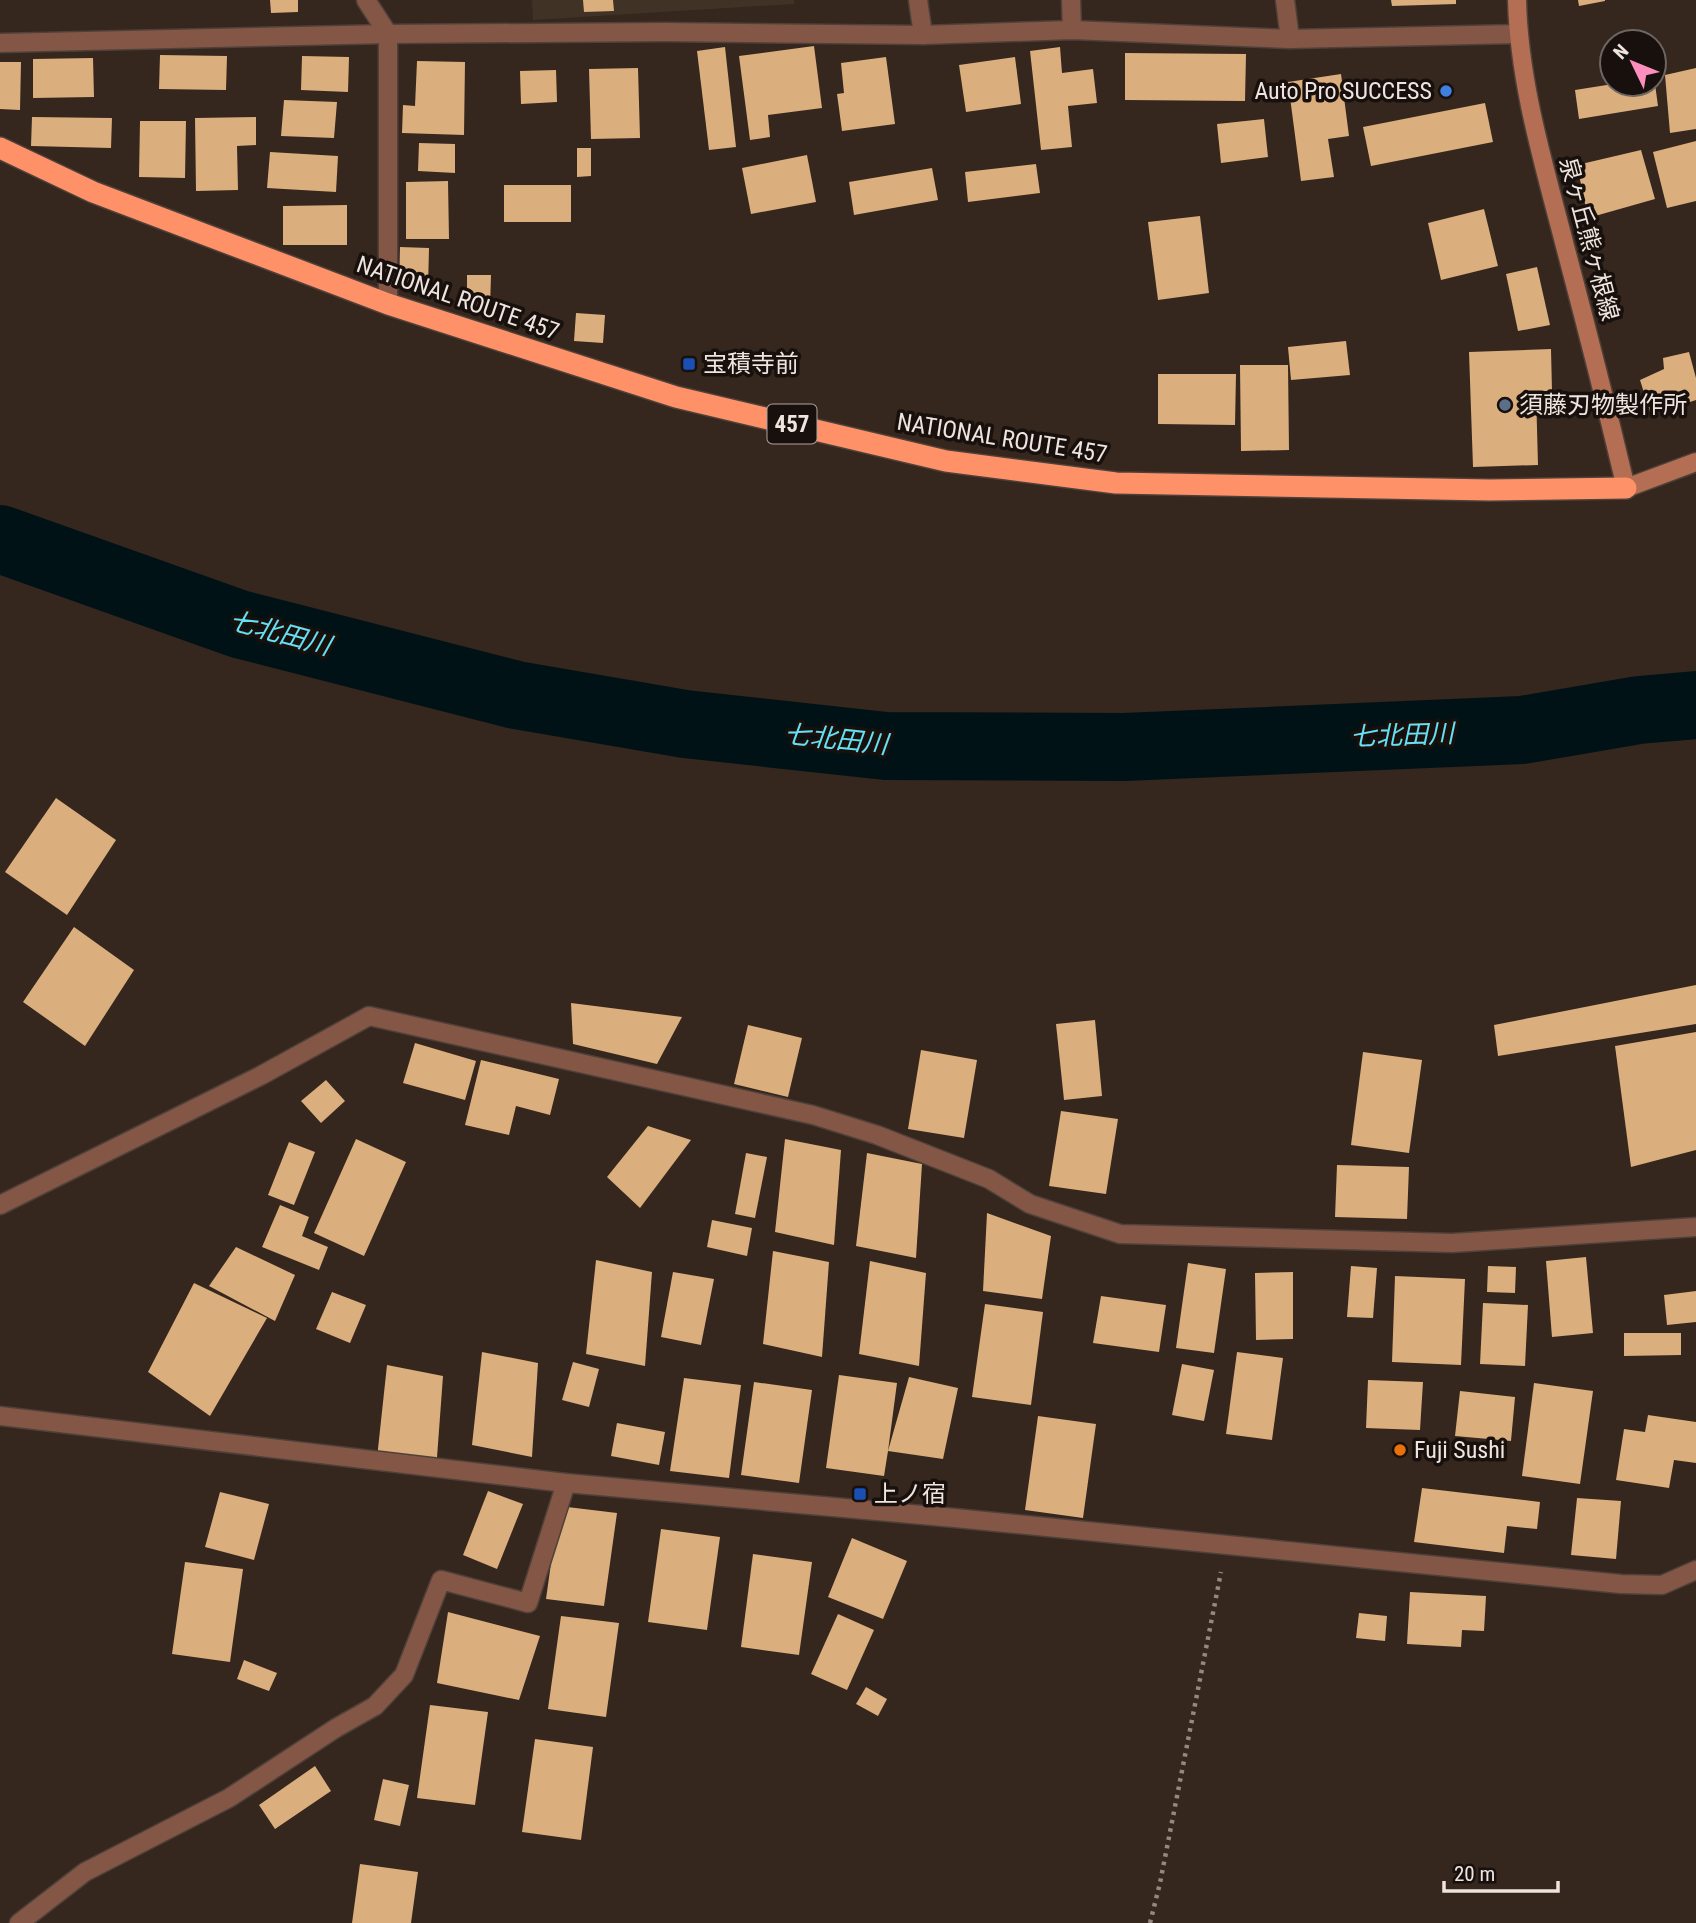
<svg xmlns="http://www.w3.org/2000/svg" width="1696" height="1923" viewBox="0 0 1696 1923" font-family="'Roboto Condensed','Noto Sans JP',sans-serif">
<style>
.industrial{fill:#403225}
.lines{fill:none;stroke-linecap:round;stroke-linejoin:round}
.river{stroke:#001216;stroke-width:68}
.building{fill:#dbae7d}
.lane-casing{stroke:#4f4139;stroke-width:21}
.street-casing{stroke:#4f4139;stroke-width:21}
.secondary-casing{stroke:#4f4139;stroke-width:21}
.highway-casing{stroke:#4f4139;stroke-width:24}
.path{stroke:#958881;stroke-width:4.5;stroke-dasharray:3.5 5;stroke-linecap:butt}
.lane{stroke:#835646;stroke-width:18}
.street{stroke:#835646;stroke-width:18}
.secondary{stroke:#b46e54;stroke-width:18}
.highway{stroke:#fe9168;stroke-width:21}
.shop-dot{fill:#3f7fe0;stroke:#17100d;stroke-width:2.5}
.transit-dot{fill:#1a4fb4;stroke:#17100d;stroke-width:2.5}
.service-dot{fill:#5c6f8a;stroke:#17100d;stroke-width:2.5}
.food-dot{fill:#e8710a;stroke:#17100d;stroke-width:2.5}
.labels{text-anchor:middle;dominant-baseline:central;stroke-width:7;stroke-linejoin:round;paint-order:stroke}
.shield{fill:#17100d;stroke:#aea4a0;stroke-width:2}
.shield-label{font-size:23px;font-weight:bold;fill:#efe4df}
.poi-label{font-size:24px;fill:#efe4df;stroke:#17100d;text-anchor:start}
.street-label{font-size:24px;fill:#efe4df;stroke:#17100d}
.water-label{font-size:26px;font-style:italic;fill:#64e1f4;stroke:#17100d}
</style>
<rect width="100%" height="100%" fill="#35261e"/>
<path class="industrial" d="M 532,0 L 794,0 L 794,4 L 533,20 Z"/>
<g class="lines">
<path class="river" d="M 0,539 L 239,624 L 516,695 L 685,724 L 886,746 L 1124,747 L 1522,730 L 1639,710 L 1696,705"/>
</g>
<g class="building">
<path d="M 270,0 L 298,0 L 298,12 L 271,13 Z"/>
<path d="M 583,0 L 613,0 L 614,11 L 584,12 Z"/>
<path d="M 1391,0 L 1456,0 L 1456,4 L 1392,6 Z"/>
<path d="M 1578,0 L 1605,0 L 1605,1 L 1579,6 Z"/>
<path d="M 814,46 L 822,108 L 768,115 L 770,137 L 750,140 L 739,56 Z"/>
<path d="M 725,47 L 736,147 L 709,150 L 697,51 Z"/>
<path d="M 1060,47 L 1062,73 L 1093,69 L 1097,103 L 1068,106 L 1072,147 L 1041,150 L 1030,51 Z"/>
<path d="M 1125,53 L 1246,54 L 1245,101 L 1125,100 Z"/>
<path d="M 160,55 L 227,56 L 226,90 L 159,89 Z"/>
<path d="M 302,56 L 349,57 L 348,92 L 301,90 Z"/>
<path d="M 886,57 L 895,124 L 842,131 L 837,94 L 844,93 L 841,63 Z"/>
<path d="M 1015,57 L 1021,104 L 966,112 L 959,65 Z"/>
<path d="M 93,58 L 94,97 L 33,98 L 33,59 Z"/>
<path d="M 417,61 L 465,62 L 464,135 L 402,133 L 403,105 L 415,106 Z"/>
<path d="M 0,62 L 21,62 L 20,110 L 0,109 Z"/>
<path d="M 638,68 L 640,138 L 591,139 L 589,69 Z"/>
<path d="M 1696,68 L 1696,129 L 1670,133 L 1665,75 Z"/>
<path d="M 556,70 L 557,102 L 521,104 L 520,71 Z"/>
<path d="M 1341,74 L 1349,136 L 1328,139 L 1334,177 L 1301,181 L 1288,82 Z"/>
<path d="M 1613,84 L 1655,84 L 1658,106 L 1579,119 L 1575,90 Z"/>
<path d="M 284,100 L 337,102 L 334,138 L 281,136 Z"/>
<path d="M 1485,103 L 1493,142 L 1371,166 L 1363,127 Z"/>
<path d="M 32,117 L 112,118 L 111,148 L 31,146 Z"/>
<path d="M 256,117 L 256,145 L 237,146 L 238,190 L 196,191 L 195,118 Z"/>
<path d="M 1264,119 L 1268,157 L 1221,163 L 1217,124 Z"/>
<path d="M 140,121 L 186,121 L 185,178 L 139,177 Z"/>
<path d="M 1696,141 L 1696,201 L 1667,208 L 1653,152 Z"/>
<path d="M 419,143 L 455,144 L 455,173 L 418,171 Z"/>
<path d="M 577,148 L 591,148 L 591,176 L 577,177 Z"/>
<path d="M 1641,150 L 1655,199 L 1588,218 L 1577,165 Z"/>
<path d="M 270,152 L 338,156 L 336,192 L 267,188 Z"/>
<path d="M 807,155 L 816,202 L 751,214 L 742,168 Z"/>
<path d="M 1036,164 L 1040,193 L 968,202 L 965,172 Z"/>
<path d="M 932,168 L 938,200 L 854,215 L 849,182 Z"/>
<path d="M 448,181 L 449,239 L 406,239 L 406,182 Z"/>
<rect x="504" y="185" width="67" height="37"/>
<path d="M 347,205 L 347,245 L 283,245 L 283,206 Z"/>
<path d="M 1484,209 L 1498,266 L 1441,280 L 1428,223 Z"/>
<path d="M 1200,216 L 1209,293 L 1158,300 L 1148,222 Z"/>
<path d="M 400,247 L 429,248 L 428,288 L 399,287 Z"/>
<path d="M 1537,267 L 1550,325 L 1518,331 L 1506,274 Z"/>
<path d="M 467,275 L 491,275 L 490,307 L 467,307 Z"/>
<path d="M 576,313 L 605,315 L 603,343 L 574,341 Z"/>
<path d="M 1346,341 L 1350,375 L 1291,380 L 1288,347 Z"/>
<path d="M 1551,349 L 1552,391 L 1536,392 L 1538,465 L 1473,467 L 1469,352 Z"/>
<path d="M 1689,352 L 1696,378 L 1696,400 L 1651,415 L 1640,380 L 1664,369 L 1663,358 Z"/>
<path d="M 1240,365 L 1288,365 L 1289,450 L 1241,451 Z"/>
<path d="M 1158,374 L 1236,374 L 1235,425 L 1158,424 Z"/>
<path d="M 56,798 L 116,840 L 67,915 L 5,872 Z"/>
<path d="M 74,927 L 134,970 L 85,1046 L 23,1002 Z"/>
<path d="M 1696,985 L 1696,1024 L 1498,1056 L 1494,1025 Z"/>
<path d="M 571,1003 L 682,1017 L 657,1064 L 573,1044 Z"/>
<path d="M 1095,1020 L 1102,1096 L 1064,1100 L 1056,1024 Z"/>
<path d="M 748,1025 L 802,1038 L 788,1097 L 734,1084 Z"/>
<path d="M 1696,1032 L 1696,1150 L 1631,1167 L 1615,1046 Z"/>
<path d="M 415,1043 L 476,1061 L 465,1100 L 403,1083 Z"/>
<path d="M 921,1050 L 977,1060 L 964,1138 L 908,1129 Z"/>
<path d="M 1363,1052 L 1422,1060 L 1409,1153 L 1351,1145 Z"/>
<path d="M 481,1060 L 559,1079 L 550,1115 L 516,1106 L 509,1135 L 465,1125 Z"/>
<path d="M 326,1080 L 345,1101 L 321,1123 L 301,1101 Z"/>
<path d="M 1061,1111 L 1118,1119 L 1106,1194 L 1049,1186 Z"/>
<path d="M 648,1126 L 691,1140 L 640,1208 L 607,1177 Z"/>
<path d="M 356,1139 L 406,1162 L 364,1256 L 314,1233 Z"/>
<path d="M 785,1139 L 841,1150 L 834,1245 L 775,1232 Z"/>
<path d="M 289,1142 L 315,1152 L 294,1205 L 268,1195 Z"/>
<path d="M 746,1153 L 767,1157 L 755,1218 L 735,1214 Z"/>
<path d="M 867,1153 L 922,1164 L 916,1258 L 856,1246 Z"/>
<path d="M 1337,1165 L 1409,1167 L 1407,1219 L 1335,1217 Z"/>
<path d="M 280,1205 L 309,1217 L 302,1236 L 328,1247 L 319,1270 L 262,1247 Z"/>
<path d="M 987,1213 L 1051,1236 L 1042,1299 L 983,1291 Z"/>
<path d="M 712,1220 L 752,1228 L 747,1256 L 707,1247 Z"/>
<path d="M 236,1247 L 295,1275 L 275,1321 L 209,1286 Z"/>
<path d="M 773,1251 L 829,1262 L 822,1357 L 763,1344 Z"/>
<path d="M 1586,1257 L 1593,1333 L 1552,1337 L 1546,1261 Z"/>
<path d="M 596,1260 L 652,1272 L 645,1366 L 586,1354 Z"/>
<path d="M 870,1261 L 926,1273 L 919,1366 L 859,1354 Z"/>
<path d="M 1188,1263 L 1226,1269 L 1214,1353 L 1176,1348 Z"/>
<path d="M 1351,1266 L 1377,1268 L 1373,1318 L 1347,1317 Z"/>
<path d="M 1488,1266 L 1516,1267 L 1515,1293 L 1487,1292 Z"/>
<path d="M 673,1272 L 714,1279 L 701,1345 L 661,1337 Z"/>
<path d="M 1293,1272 L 1293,1339 L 1256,1340 L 1255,1273 Z"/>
<path d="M 1395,1276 L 1465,1279 L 1461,1365 L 1392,1362 Z"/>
<path d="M 194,1283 L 267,1318 L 210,1416 L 148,1372 Z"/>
<path d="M 1696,1291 L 1696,1322 L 1667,1325 L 1664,1295 Z"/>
<path d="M 332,1292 L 366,1305 L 350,1343 L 316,1329 Z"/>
<path d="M 1101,1296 L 1166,1305 L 1159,1352 L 1093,1343 Z"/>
<path d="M 1483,1303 L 1528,1305 L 1525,1366 L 1480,1364 Z"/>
<path d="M 985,1304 L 1043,1312 L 1031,1405 L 972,1397 Z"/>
<path d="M 1624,1333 L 1681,1333 L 1681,1355 L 1624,1356 Z"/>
<path d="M 482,1352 L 538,1363 L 532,1457 L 472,1445 Z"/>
<path d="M 1237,1352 L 1283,1358 L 1272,1440 L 1226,1434 Z"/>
<path d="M 573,1362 L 599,1369 L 589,1407 L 562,1400 Z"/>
<path d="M 1182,1364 L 1214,1370 L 1204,1421 L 1172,1415 Z"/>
<path d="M 387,1365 L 443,1376 L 436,1471 L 377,1458 Z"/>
<path d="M 839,1375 L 897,1383 L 888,1451 L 909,1377 L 958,1388 L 943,1459 L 888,1451 L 884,1476 L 826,1468 Z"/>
<path d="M 684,1378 L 741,1385 L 729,1478 L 670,1471 Z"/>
<path d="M 1368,1380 L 1423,1382 L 1420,1430 L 1366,1428 Z"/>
<path d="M 754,1382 L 812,1390 L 799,1483 L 741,1475 Z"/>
<path d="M 1534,1383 L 1593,1391 L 1580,1484 L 1522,1476 Z"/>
<path d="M 1460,1391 L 1515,1397 L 1511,1441 L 1455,1436 Z"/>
<path d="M 1648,1415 L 1696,1422 L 1696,1463 L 1674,1460 L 1669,1488 L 1616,1480 L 1624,1429 L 1645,1432 Z"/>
<path d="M 1038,1416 L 1096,1424 L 1083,1518 L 1025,1510 Z"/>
<path d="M 617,1423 L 665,1432 L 659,1465 L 611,1456 Z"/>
<path d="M 1422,1488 L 1540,1502 L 1537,1529 L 1507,1526 L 1504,1553 L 1414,1542 Z"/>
<path d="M 488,1491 L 523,1504 L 497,1569 L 463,1555 Z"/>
<path d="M 220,1492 L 269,1504 L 254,1560 L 205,1547 Z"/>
<path d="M 1577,1498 L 1621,1501 L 1616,1559 L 1571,1555 Z"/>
<path d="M 559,1506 L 617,1513 L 604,1606 L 546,1599 Z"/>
<path d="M 661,1529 L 720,1537 L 707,1630 L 648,1622 Z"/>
<path d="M 852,1538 L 907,1561 L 883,1619 L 828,1597 Z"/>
<path d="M 753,1554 L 812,1562 L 799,1655 L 741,1647 Z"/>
<path d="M 185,1562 L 243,1569 L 230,1662 L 172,1654 Z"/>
<path d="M 1410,1592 L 1486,1596 L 1484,1631 L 1462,1630 L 1461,1647 L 1407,1644 Z"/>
<path d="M 448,1612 L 540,1636 L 519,1700 L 437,1683 Z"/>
<path d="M 1359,1613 L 1387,1616 L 1385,1641 L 1356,1638 Z"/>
<path d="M 838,1614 L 874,1630 L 847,1690 L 811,1674 Z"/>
<path d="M 561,1616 L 619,1623 L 606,1717 L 548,1709 Z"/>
<path d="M 244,1660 L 277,1673 L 269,1691 L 237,1679 Z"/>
<path d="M 866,1687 L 887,1699 L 878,1716 L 856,1704 Z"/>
<path d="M 430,1705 L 488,1712 L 475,1805 L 417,1798 Z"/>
<path d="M 535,1739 L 593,1747 L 581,1840 L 522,1832 Z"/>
<path d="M 315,1766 L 331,1791 L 275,1829 L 259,1805 Z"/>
<path d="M 383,1779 L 409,1785 L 400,1826 L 374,1820 Z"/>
<path d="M 360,1864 L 418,1872 L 411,1923 L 352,1923 Z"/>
</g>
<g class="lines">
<g class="lane-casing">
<g id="lane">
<path d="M 918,0 L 923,35"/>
<path d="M 1071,0 L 1072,30"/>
<path d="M 1285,0 L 1290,39"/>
<path d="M 0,1205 L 260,1076 L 369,1016 L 813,1115 L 877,1135 L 989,1179 L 1030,1204 L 1120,1234 L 1452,1243 L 1696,1227"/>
</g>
</g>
<g class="street-casing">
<g id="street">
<path d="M 366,0 L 388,34 L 388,304"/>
<path d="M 0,43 L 388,34 L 665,32 L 923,35 L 1072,30 L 1290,39 L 1518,34"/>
<path d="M 0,1416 L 566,1483 L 955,1518 L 1621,1584 L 1662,1585 L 1696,1570"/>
<path d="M 19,1923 L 85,1872 L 229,1798 L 336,1728 L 375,1706 L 404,1675 L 441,1580 L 528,1603 L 566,1483"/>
</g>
</g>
<g class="secondary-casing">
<path id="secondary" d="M 1517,0 C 1519,85 1545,168 1566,250 C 1587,329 1607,408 1626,488 L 1696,462"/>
</g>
<g class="highway-casing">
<path id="highway" d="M 0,148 L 93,192 L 388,304 L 676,397 L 946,461 L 1116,483 L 1490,490 L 1626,488"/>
</g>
<path class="path" d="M 1150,1923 L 1160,1883 L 1221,1572"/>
<use href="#lane" class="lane"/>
<use href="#street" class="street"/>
<use href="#secondary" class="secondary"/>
<use href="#highway" class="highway"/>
</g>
<circle class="shop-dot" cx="1446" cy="91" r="7"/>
<g class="transit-dot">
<rect x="682" y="357" width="14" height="14" rx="3.5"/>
<rect x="853" y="1487" width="14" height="14" rx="3.5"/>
</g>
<circle class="service-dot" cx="1505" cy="405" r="7"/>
<circle class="food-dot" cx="1400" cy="1450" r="7"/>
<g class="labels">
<rect class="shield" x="767.5" y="404.5" width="49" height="39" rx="5"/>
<g class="shield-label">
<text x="792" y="424">457</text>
</g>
<g class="poi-label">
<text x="1432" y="91" text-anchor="end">Auto Pro SUCCESS</text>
<text x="703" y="364">宝積寺前</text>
<text x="1519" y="405">須藤刃物製作所</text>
<text x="1414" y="1450">Fuji Sushi</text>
<text x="874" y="1494">上ノ宿</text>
</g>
<g class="street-label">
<text transform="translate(1589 239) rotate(75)">泉ヶ丘熊ヶ根線</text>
<text transform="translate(458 298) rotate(19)">NATIONAL ROUTE 457</text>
<text transform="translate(1002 438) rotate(9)">NATIONAL ROUTE 457</text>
</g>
<g class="water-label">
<text transform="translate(280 633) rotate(15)">七北田川</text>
<text transform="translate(1402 735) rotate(-2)">七北田川</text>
<text transform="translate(836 739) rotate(6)">七北田川</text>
</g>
</g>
<g transform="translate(1633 63) rotate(313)"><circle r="33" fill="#17100d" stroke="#6d6561" stroke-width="2"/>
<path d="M0-5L12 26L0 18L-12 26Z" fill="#fe8ebc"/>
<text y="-10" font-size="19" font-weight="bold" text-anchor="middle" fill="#efe4df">N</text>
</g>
<path d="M1444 1881v10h114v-10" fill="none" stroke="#efe4df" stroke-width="3.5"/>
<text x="1454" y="1881" font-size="21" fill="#efe4df" stroke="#17100d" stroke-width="5" paint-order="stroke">20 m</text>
</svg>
